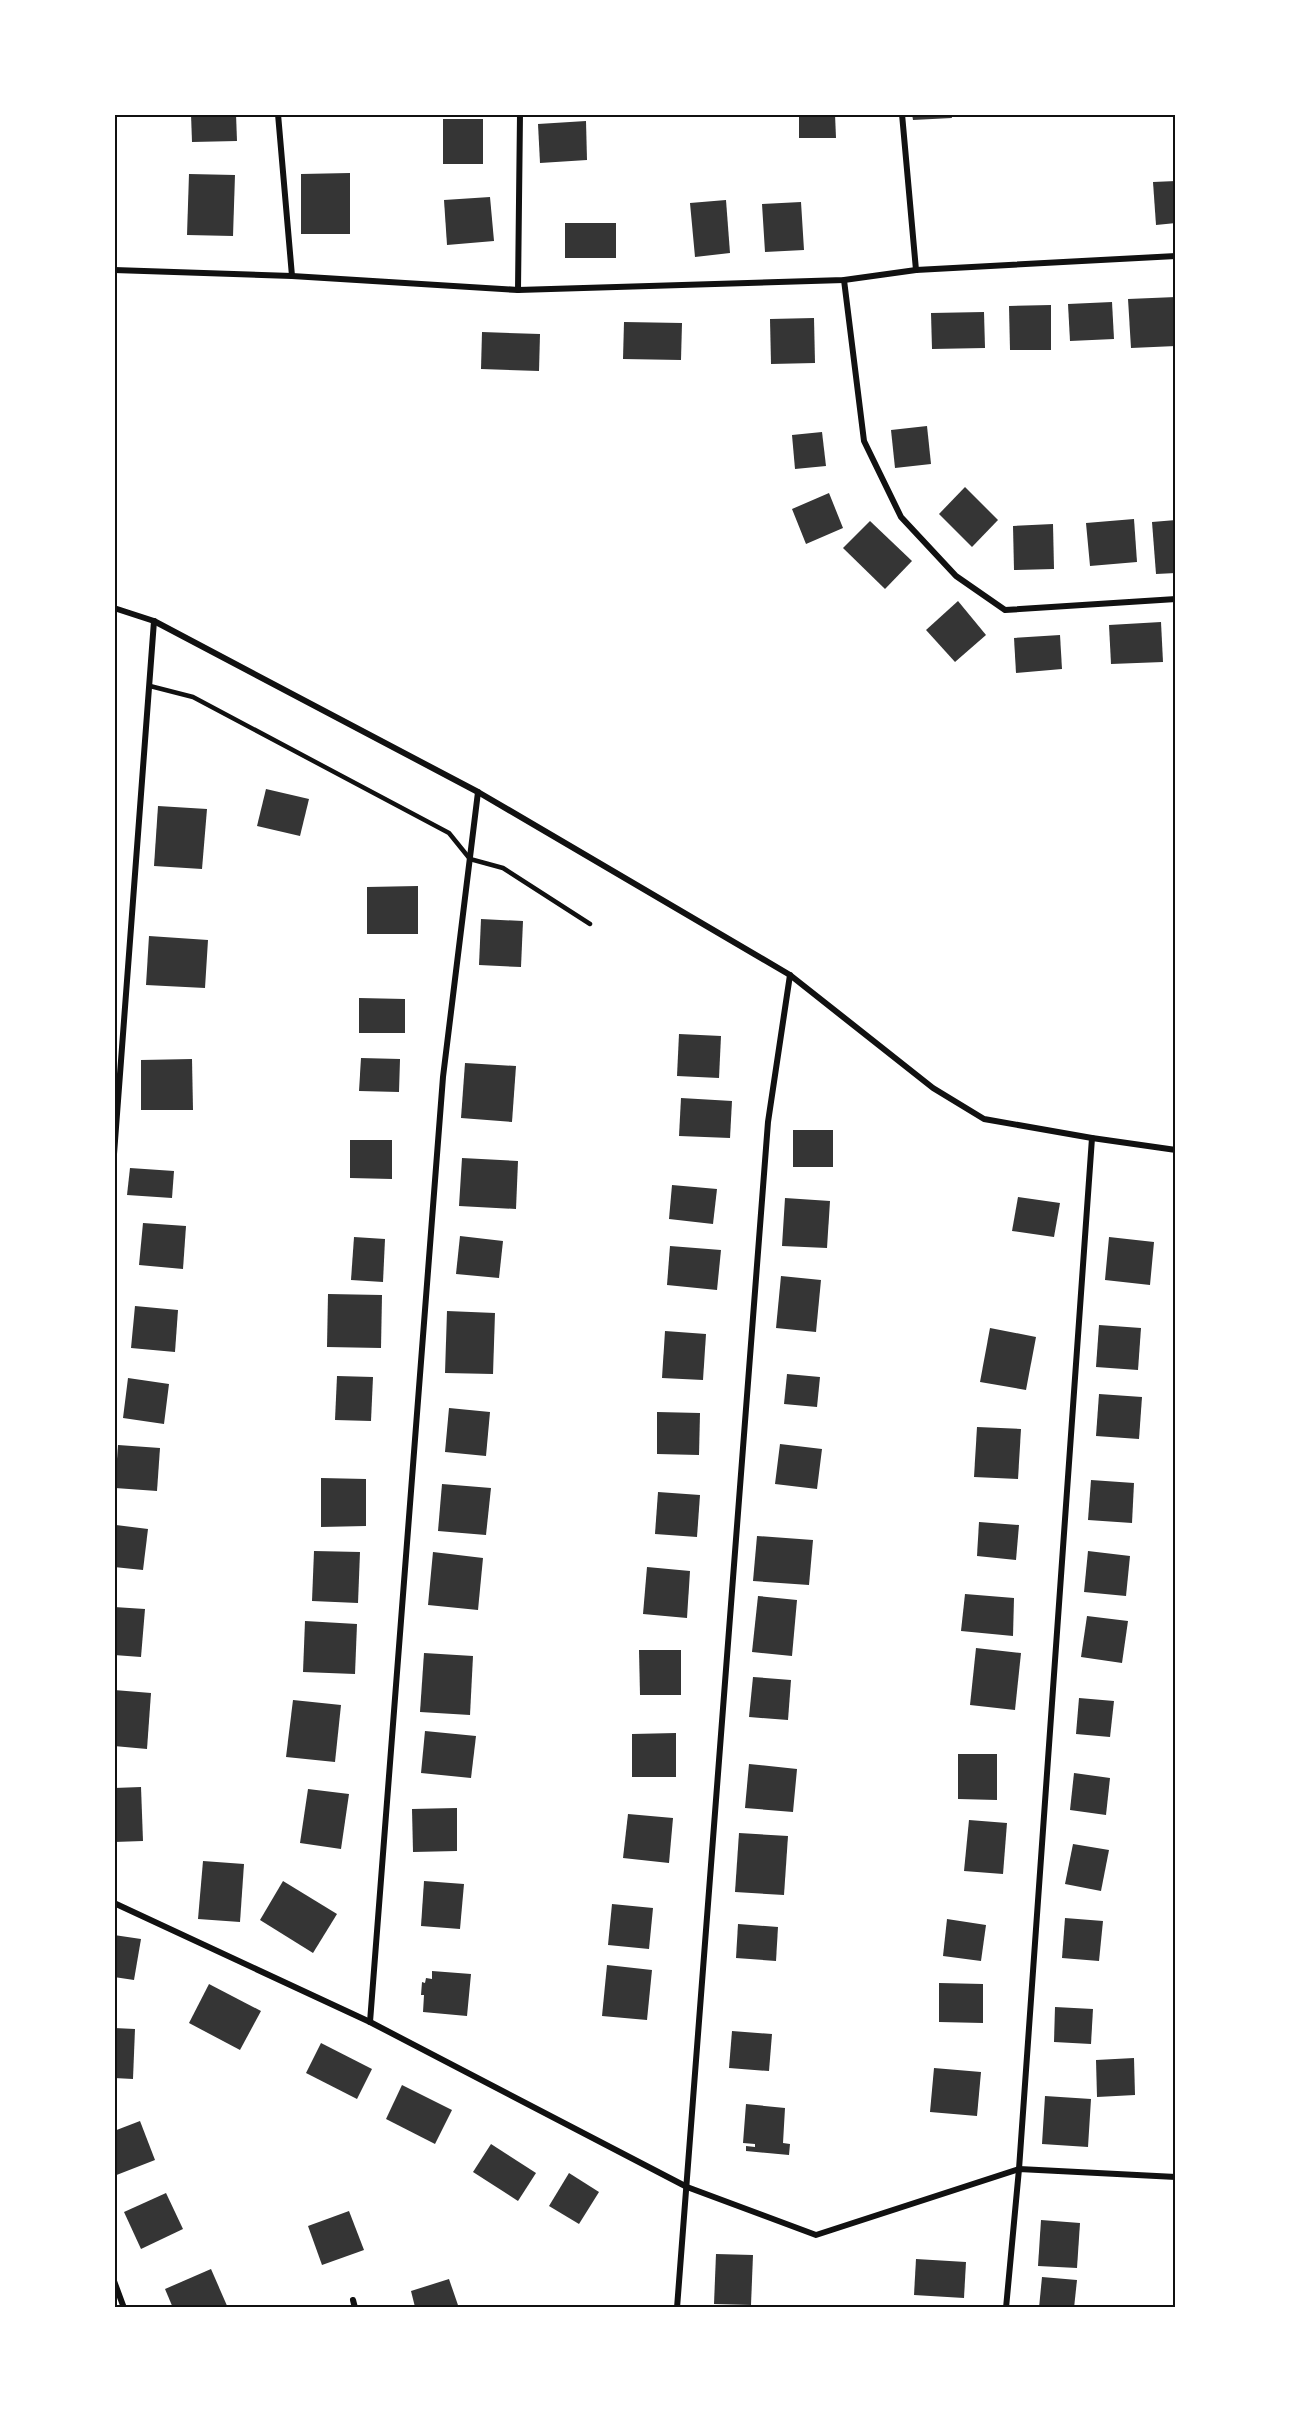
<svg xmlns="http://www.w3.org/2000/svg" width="1290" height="2422" viewBox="0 0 1290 2422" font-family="'Work Sans',sans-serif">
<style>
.building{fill:#353535}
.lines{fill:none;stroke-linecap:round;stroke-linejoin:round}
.service{stroke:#111;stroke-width:4.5}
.minor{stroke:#111;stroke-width:6}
.neatline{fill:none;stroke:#111;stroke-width:2}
</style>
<rect width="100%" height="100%" fill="#fff"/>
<g class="building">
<path d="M 191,114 L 236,114 L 237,141 L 192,142 Z"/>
<path d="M 799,114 L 835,114 L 836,138 L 799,138 Z"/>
<path d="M 912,114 L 951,114 L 952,118 L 913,120 Z"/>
<rect x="443" y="119" width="40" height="45"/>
<path d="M 586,121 L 587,160 L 540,163 L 538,124 Z"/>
<path d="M 350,173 L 350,234 L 301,234 L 301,174 Z"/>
<path d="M 189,174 L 235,175 L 233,236 L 187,235 Z"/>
<path d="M 1176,181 L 1176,223 L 1156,225 L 1153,182 Z"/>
<path d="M 490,197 L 494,241 L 447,245 L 444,200 Z"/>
<path d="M 726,200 L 730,253 L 695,257 L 690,203 Z"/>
<path d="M 801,202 L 804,250 L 765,252 L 762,204 Z"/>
<rect x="565" y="223" width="51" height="35"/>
<path d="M 1176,297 L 1176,346 L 1131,348 L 1128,299 Z"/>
<path d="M 1112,302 L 1114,339 L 1070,341 L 1068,304 Z"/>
<path d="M 1051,305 L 1051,350 L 1010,350 L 1009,306 Z"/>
<path d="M 984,312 L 985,348 L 932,349 L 931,313 Z"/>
<path d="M 814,318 L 815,363 L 771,364 L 770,319 Z"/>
<path d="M 624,322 L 682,323 L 681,360 L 623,359 Z"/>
<path d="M 482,332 L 540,334 L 539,371 L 481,369 Z"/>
<path d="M 927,426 L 931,464 L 895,468 L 891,430 Z"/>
<path d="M 822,432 L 826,466 L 795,469 L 792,435 Z"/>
<path d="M 965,487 L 998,520 L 972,547 L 939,514 Z"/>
<path d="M 829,493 L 843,528 L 806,544 L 792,509 Z"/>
<path d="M 1134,519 L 1137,562 L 1090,566 L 1086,523 Z"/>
<path d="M 1176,520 L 1176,573 L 1156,574 L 1152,522 Z"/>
<path d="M 870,521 L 912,561 L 885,589 L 843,548 Z"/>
<path d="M 1053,524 L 1054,569 L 1014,570 L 1013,526 Z"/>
<path d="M 958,601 L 986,635 L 955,662 L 926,630 Z"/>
<path d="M 1161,622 L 1163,662 L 1111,664 L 1109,625 Z"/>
<path d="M 1060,635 L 1062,669 L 1016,673 L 1014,638 Z"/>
<path d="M 266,789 L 309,799 L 300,836 L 257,826 Z"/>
<path d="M 158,806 L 207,809 L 202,869 L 154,866 Z"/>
<path d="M 418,886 L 418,934 L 367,934 L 367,887 Z"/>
<path d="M 481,919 L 523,921 L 521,967 L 479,965 Z"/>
<path d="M 149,936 L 208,940 L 205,988 L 146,985 Z"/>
<path d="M 359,998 L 405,999 L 405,1033 L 359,1033 Z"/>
<path d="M 679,1034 L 721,1036 L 719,1078 L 677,1076 Z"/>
<path d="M 361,1058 L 400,1059 L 399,1092 L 359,1091 Z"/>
<path d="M 192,1059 L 193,1110 L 141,1110 L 141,1060 Z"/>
<path d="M 465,1063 L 516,1066 L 512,1122 L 461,1118 Z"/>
<path d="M 681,1098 L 732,1101 L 730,1138 L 679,1136 Z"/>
<rect x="793" y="1130" width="40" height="37"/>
<path d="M 350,1140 L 392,1140 L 392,1179 L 350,1178 Z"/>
<path d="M 462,1158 L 518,1161 L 516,1209 L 459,1206 Z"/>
<path d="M 130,1168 L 174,1171 L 172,1198 L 127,1195 Z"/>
<path d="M 672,1185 L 717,1189 L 713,1224 L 669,1219 Z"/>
<path d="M 1018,1197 L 1060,1203 L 1054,1237 L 1012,1231 Z"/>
<path d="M 785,1198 L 830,1201 L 827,1248 L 782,1246 Z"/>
<path d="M 143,1223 L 186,1226 L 183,1269 L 139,1265 Z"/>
<path d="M 460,1236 L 503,1241 L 499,1278 L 456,1274 Z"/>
<path d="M 354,1237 L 385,1239 L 383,1282 L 351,1280 Z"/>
<path d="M 1109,1237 L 1154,1242 L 1150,1285 L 1105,1280 Z"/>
<path d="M 670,1246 L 721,1250 L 717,1290 L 667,1285 Z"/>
<path d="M 781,1276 L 821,1280 L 816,1332 L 776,1328 Z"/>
<path d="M 328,1294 L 382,1295 L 381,1348 L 327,1347 Z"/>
<path d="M 135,1306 L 178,1310 L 175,1352 L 131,1348 Z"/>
<path d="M 447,1311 L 495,1313 L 493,1374 L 445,1373 Z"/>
<path d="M 1099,1325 L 1141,1328 L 1138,1370 L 1096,1367 Z"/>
<path d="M 990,1328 L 1036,1337 L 1026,1390 L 980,1382 Z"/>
<path d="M 665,1331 L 706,1334 L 703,1380 L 662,1378 Z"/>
<path d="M 787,1374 L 820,1377 L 817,1407 L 784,1404 Z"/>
<path d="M 337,1376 L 373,1377 L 371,1421 L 335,1420 Z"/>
<path d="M 128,1378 L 169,1384 L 164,1424 L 123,1418 Z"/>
<path d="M 1099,1394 L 1142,1397 L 1139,1439 L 1096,1436 Z"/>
<path d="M 449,1408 L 490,1412 L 486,1456 L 445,1452 Z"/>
<path d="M 657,1412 L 700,1413 L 699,1455 L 657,1454 Z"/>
<path d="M 977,1427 L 1021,1429 L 1018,1479 L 974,1477 Z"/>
<path d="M 780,1444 L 822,1449 L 817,1489 L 775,1484 Z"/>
<path d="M 118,1445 L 160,1448 L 157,1491 L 115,1488 Z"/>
<path d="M 321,1478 L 366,1479 L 366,1526 L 321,1527 Z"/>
<path d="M 1091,1480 L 1134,1483 L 1132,1523 L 1088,1520 Z"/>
<path d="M 442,1484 L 491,1488 L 486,1535 L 438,1531 Z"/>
<path d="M 658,1492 L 700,1495 L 697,1537 L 655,1534 Z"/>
<path d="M 979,1522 L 1019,1525 L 1016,1560 L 977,1556 Z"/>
<path d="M 116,1525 L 148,1529 L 143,1570 L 114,1567 Z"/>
<path d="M 757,1536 L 813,1540 L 809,1585 L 753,1581 Z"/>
<path d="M 314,1551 L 360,1552 L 358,1603 L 312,1601 Z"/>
<path d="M 1088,1551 L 1130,1556 L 1126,1596 L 1084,1592 Z"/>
<path d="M 433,1552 L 483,1558 L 478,1610 L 428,1605 Z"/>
<path d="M 647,1567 L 690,1571 L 687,1618 L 643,1614 Z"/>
<path d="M 965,1594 L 1014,1598 L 1013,1636 L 961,1631 Z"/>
<path d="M 758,1596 L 797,1600 L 792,1656 L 752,1652 Z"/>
<path d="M 114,1607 L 145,1609 L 141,1657 L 114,1655 Z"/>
<path d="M 1087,1616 L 1128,1621 L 1122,1663 L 1081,1657 Z"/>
<path d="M 305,1621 L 357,1624 L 355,1674 L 303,1672 Z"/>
<path d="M 976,1648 L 1021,1653 L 1015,1710 L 970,1705 Z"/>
<path d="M 639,1650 L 681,1650 L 681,1695 L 640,1695 Z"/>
<path d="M 424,1653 L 473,1656 L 470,1715 L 420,1712 Z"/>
<path d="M 753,1677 L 791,1680 L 788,1720 L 749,1717 Z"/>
<path d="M 114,1690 L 151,1693 L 147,1749 L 114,1746 Z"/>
<path d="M 1079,1698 L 1114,1701 L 1110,1737 L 1076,1734 Z"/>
<path d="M 293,1700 L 341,1705 L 335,1762 L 286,1757 Z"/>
<path d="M 425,1731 L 476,1736 L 471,1778 L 421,1773 Z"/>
<path d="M 676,1733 L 676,1777 L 632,1777 L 632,1734 Z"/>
<path d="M 958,1754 L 997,1754 L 997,1800 L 958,1799 Z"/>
<path d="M 749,1764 L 797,1769 L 793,1812 L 745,1808 Z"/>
<path d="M 1074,1773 L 1110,1778 L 1106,1815 L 1070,1810 Z"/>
<path d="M 141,1787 L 143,1841 L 114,1842 L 114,1788 Z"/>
<path d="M 308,1789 L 349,1794 L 341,1849 L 300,1843 Z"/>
<path d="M 457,1808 L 457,1851 L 413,1852 L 412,1809 Z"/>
<path d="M 628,1814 L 673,1818 L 669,1863 L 623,1858 Z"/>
<path d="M 969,1820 L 1007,1823 L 1003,1874 L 964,1871 Z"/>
<path d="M 739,1833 L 788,1836 L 784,1895 L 735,1892 Z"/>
<path d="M 1073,1844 L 1109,1850 L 1101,1891 L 1065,1884 Z"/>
<path d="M 203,1861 L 244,1864 L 240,1922 L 198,1919 Z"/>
<path d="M 283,1881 L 337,1914 L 313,1953 L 260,1920 Z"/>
<path d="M 424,1881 L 464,1884 L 460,1929 L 421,1926 Z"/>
<path d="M 612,1904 L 653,1908 L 649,1949 L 608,1945 Z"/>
<path d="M 1065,1918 L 1103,1921 L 1099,1961 L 1062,1958 Z"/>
<path d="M 947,1919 L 986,1925 L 981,1961 L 943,1956 Z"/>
<path d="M 738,1924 L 778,1927 L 776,1961 L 736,1958 Z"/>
<path d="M 114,1935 L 141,1939 L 134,1980 L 114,1977 Z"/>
<path d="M 607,1965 L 652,1970 L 647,2020 L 602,2016 Z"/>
<path d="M 432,1971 L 471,1974 L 467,2016 L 423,2012 L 424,1995 L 421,1995 L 422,1982 L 425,1983 L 426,1978 L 432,1979 Z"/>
<path d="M 939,1983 L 983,1984 L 983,2023 L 939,2022 Z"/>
<path d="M 209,1984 L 261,2011 L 240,2050 L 189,2023 Z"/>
<path d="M 1055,2007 L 1093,2009 L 1091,2044 L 1054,2042 Z"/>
<path d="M 114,2028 L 135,2029 L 133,2079 L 114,2078 Z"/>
<path d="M 732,2031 L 772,2034 L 769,2071 L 729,2068 Z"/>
<path d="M 321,2043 L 372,2069 L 357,2099 L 306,2073 Z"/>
<path d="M 1134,2058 L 1135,2095 L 1097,2097 L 1096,2060 Z"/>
<path d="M 934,2068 L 981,2072 L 977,2116 L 930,2112 Z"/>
<path d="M 402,2085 L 452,2110 L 435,2144 L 386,2119 Z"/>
<path d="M 1045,2096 L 1091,2099 L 1088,2147 L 1042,2144 Z"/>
<path d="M 746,2104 L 785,2108 L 783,2143 L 790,2144 L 789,2155 L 746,2151 L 746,2146 L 755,2147 L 755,2144 L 743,2143 Z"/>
<path d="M 140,2121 L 155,2160 L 114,2176 L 114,2131 Z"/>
<path d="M 491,2144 L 536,2173 L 518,2201 L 473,2172 Z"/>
<path d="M 569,2173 L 599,2192 L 579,2224 L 549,2206 Z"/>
<path d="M 166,2193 L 183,2229 L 141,2249 L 124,2212 Z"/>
<path d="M 349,2211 L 364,2250 L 322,2265 L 308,2226 Z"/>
<path d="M 1041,2220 L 1080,2223 L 1077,2268 L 1038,2266 Z"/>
<path d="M 716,2254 L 753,2255 L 751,2305 L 714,2304 Z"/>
<path d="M 916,2259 L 966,2262 L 964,2298 L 914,2295 Z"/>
<path d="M 211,2269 L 228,2308 L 173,2308 L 165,2289 Z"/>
<path d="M 1042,2277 L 1077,2280 L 1074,2308 L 1039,2308 Z"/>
<path d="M 449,2279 L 459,2308 L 415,2307 L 411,2291 Z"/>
</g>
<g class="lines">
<path class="service" d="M 150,686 L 193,697 L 449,833 L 470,859 L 503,868 L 590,924"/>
<g class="minor">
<path d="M 278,114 L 292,276"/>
<path d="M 902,114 L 916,270"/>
<path d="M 114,270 L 292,276 L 518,290 L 844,280 L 916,270 L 1176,256"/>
<path d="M 844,280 L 864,441 L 901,517 L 956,576 L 1005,610 L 1176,599"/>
<path d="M 518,290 L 520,114"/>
<path d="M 114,608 L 154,621 L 478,792 L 790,975 L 933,1088 L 984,1119 L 1092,1138 L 1176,1150"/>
<path d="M 114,1154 L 154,621"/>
<path d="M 114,1903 L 370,2022 L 687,2187 L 816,2235 L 1019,2169 L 1176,2177"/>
<path d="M 370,2022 L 443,1077 L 478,792"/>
<path d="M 114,2281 L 124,2308"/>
<path d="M 353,2300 L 355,2308"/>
<path d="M 677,2308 L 768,1122 L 790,975"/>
<path d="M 1006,2308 L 1019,2169 L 1092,1138"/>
</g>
</g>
<rect width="1290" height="2422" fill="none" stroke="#ffffff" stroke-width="231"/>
<rect x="116" y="116" width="1058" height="2190" class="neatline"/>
</svg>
